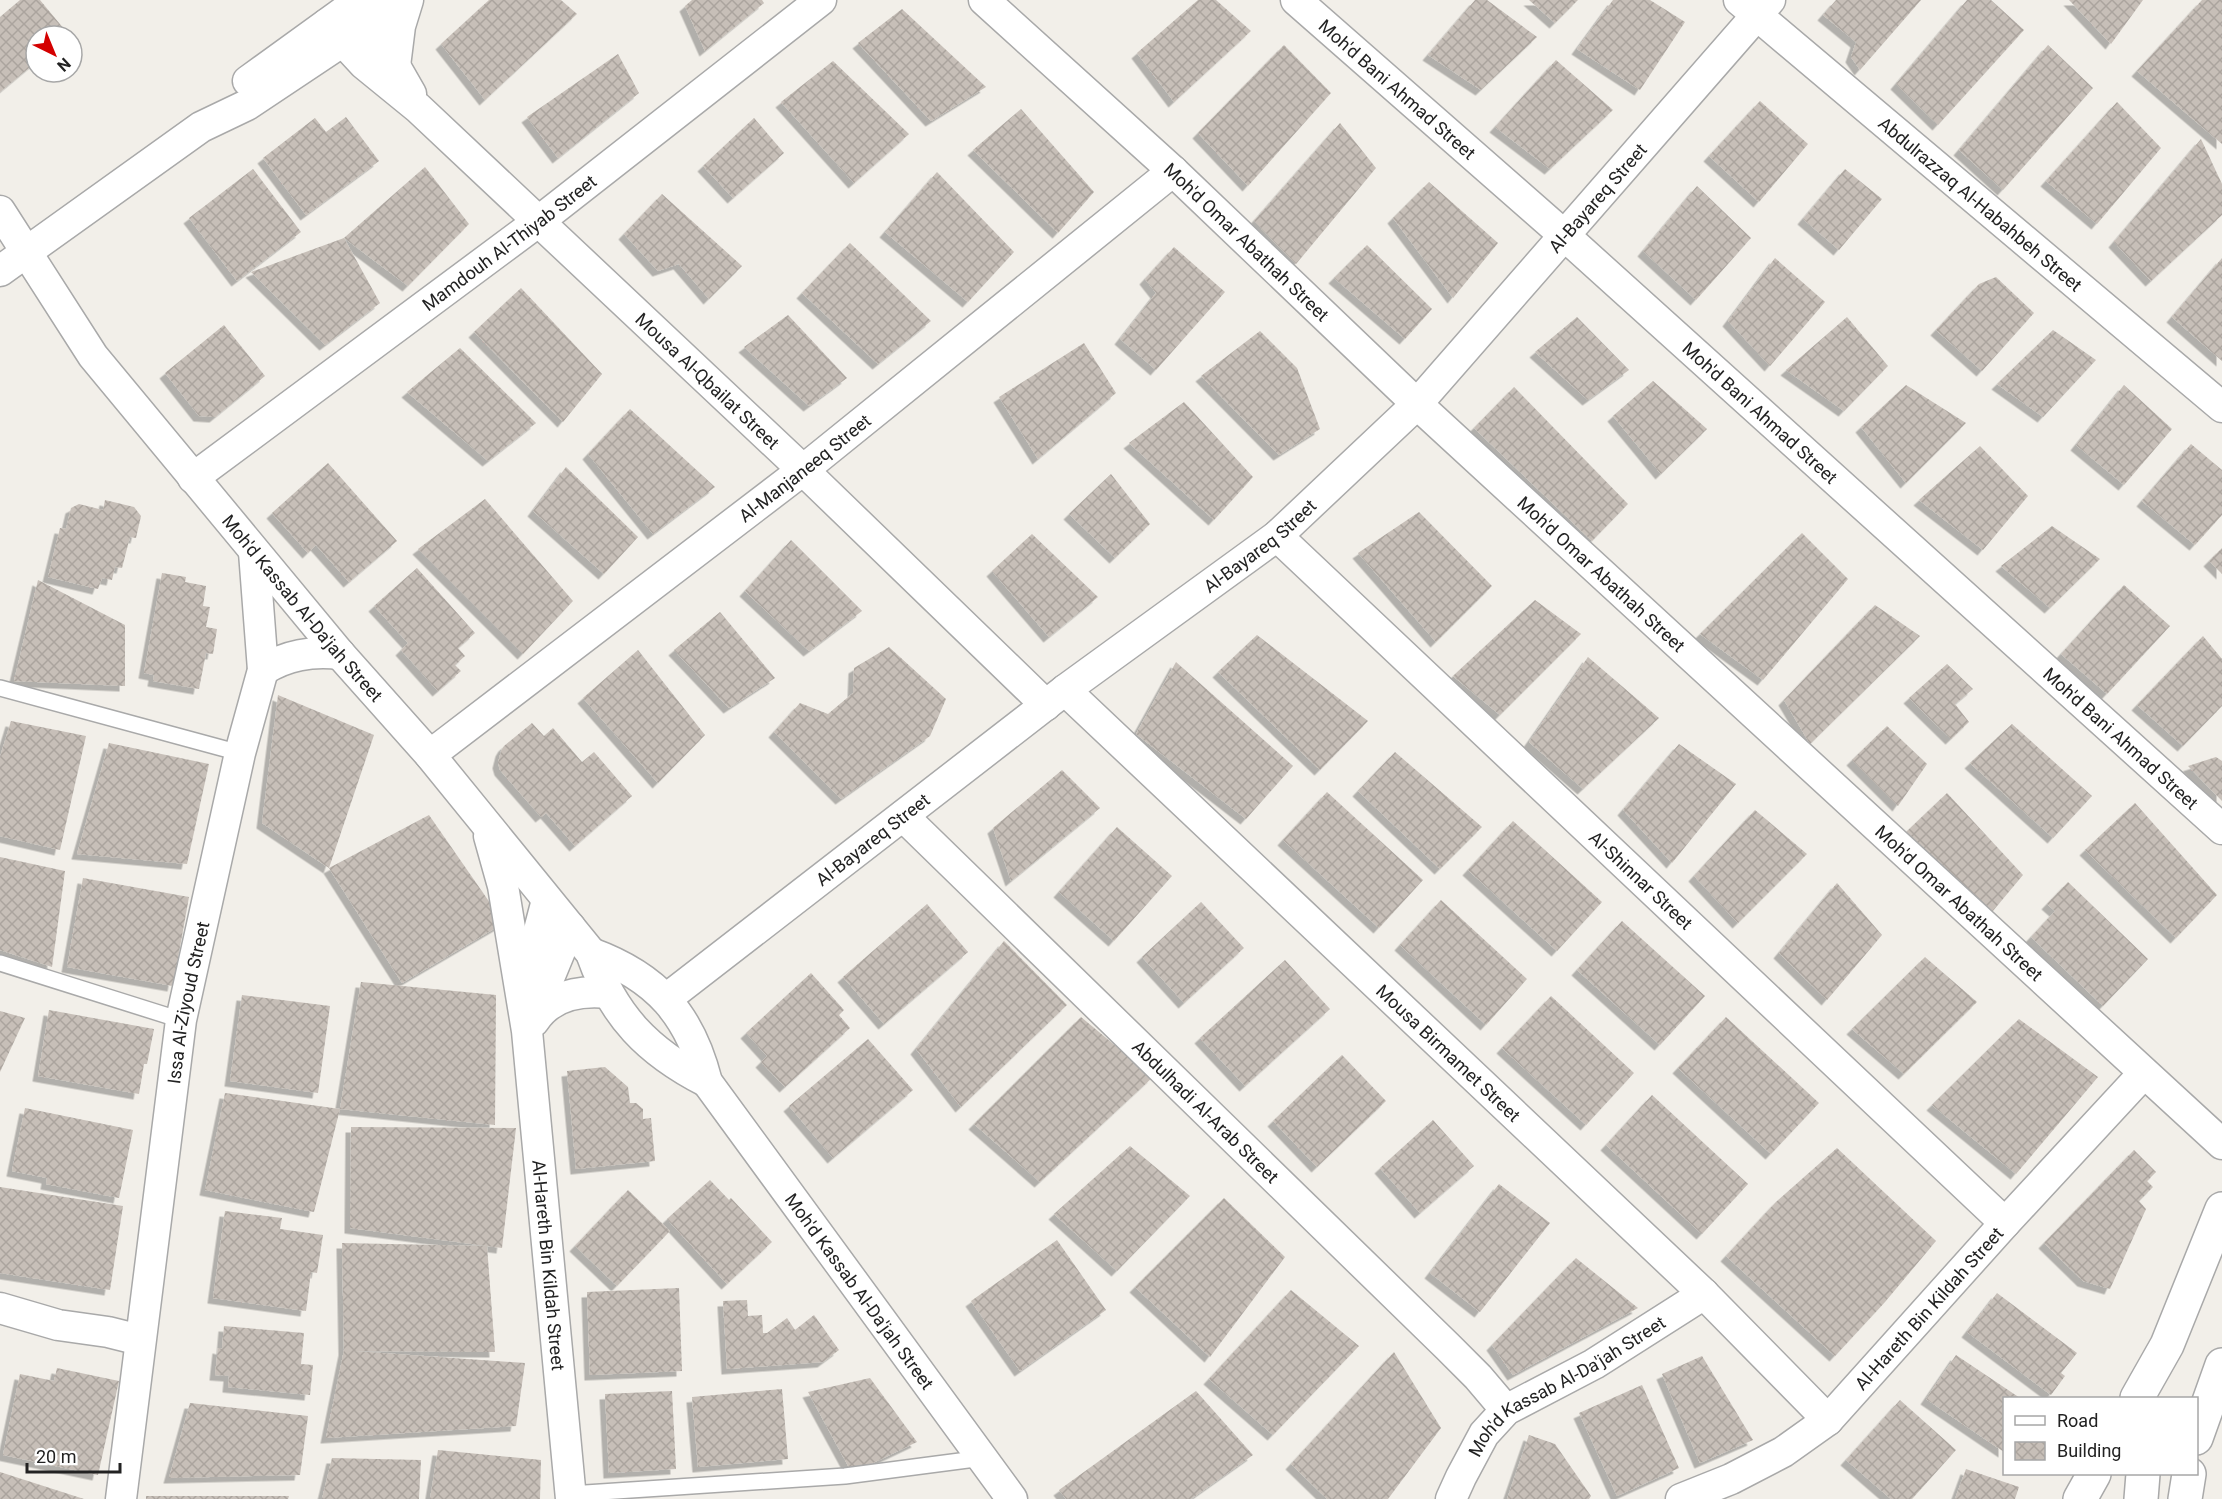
<svg xmlns="http://www.w3.org/2000/svg" width="2222" height="1499" viewBox="0 0 2222 1499" font-family="Roboto,sans-serif">
<style>
.building{fill:url(#building-cross-hatch);filter:url(#shadow)}
.lines{fill:none;stroke-linecap:round;stroke-linejoin:round}
.service-casing{stroke:#a9a9a9;stroke-width:18}
.minor-casing{stroke:#a9a9a9;stroke-width:33}
.tertiary-casing{stroke:#a9a9a9;stroke-width:36}
.service{stroke:#fff;stroke-width:15}
.minor{stroke:#fff;stroke-width:30}
.tertiary{stroke:#fff;stroke-width:33}
.labels{text-anchor:middle;dominant-baseline:central;stroke-width:5;stroke-linejoin:round;paint-order:stroke}
.street-label{font-size:18px;fill:#222;stroke:#fff}
</style>
<defs>
<pattern id="building-cross-hatch" width="8" height="8" patternUnits="userSpaceOnUse" patternTransform="scale(1.5)"><rect width="8" height="8" fill="#c7bfb8"/><path d="M0 0l8 8M0 8l8-8" fill="none" stroke="#aba49e"/></pattern>
<filter id="shadow"><feDropShadow dx="-5.5" dy="5.5" stdDeviation="0" flood-color="#0004"/></filter>
</defs>
<rect width="100%" height="100%" fill="#f2efe9"/>
<g class="building">
<path d="M 20,0 L 40,0 L 69,35 L 36,36 L 36,62 L 0,92 L 0,17 Z"/>
<path d="M 489,0 L 561,0 L 577,14 L 485,100 L 441,44 Z"/>
<path d="M 692,0 L 762,0 L 764,3 L 705,51 L 685,6 Z"/>
<path d="M 1198,0 L 1216,0 L 1251,31 L 1174,102 L 1137,53 Z"/>
<path d="M 1475,0 L 1487,0 L 1537,37 L 1481,90 L 1428,55 Z"/>
<path d="M 1529,0 L 1578,0 L 1555,23 Z"/>
<path d="M 1613,0 L 1650,0 L 1685,22 L 1640,90 L 1577,49 Z"/>
<path d="M 1836,0 L 1921,0 L 1860,70 L 1851,57 L 1856,42 L 1823,15 Z"/>
<path d="M 1967,0 L 1991,0 L 2024,30 L 1938,125 L 1896,84 Z"/>
<path d="M 2069,0 L 2143,0 L 2111,44 Z"/>
<path d="M 2202,0 L 2222,0 L 2222,144 L 2137,71 Z"/>
<path d="M 902,9 L 986,87 L 931,121 L 858,43 Z"/>
<path d="M 1284,45 L 1331,93 L 1248,186 L 1198,133 Z"/>
<path d="M 2048,45 L 2093,88 L 2003,190 L 1959,150 Z"/>
<path d="M 618,54 L 639,93 L 558,158 L 527,117 Z"/>
<path d="M 1556,60 L 1613,110 L 1550,169 L 1495,127 Z"/>
<path d="M 833,61 L 909,134 L 854,183 L 781,102 Z"/>
<path d="M 1760,101 L 1808,144 L 1759,202 L 1709,156 Z"/>
<path d="M 2117,102 L 2161,148 L 2097,224 L 2046,181 Z"/>
<path d="M 1021,109 L 1094,192 L 1058,233 L 973,150 Z"/>
<path d="M 346,117 L 379,161 L 306,215 L 263,158 L 315,118 L 326,132 Z"/>
<path d="M 754,118 L 784,153 L 733,198 L 703,166 Z"/>
<path d="M 1340,123 L 1376,168 L 1296,264 L 1254,221 Z"/>
<path d="M 2201,139 L 2222,184 L 2222,215 L 2151,281 L 2114,242 Z"/>
<path d="M 425,167 L 469,224 L 408,286 L 344,238 Z"/>
<path d="M 253,169 L 301,232 L 237,281 L 189,218 Z"/>
<path d="M 1845,169 L 1882,199 L 1839,250 L 1803,219 Z"/>
<path d="M 937,172 L 1014,252 L 968,302 L 885,232 Z"/>
<path d="M 1429,182 L 1498,243 L 1453,298 L 1393,218 Z"/>
<path d="M 1697,186 L 1751,238 L 1696,300 L 1643,251 Z"/>
<path d="M 662,194 L 742,266 L 709,299 L 679,264 L 658,271 L 624,234 Z"/>
<path d="M 344,238 L 380,303 L 325,345 L 251,272 Z"/>
<path d="M 850,243 L 931,321 L 878,364 L 802,293 Z"/>
<path d="M 1367,245 L 1432,309 L 1405,339 L 1334,278 Z"/>
<path d="M 1174,247 L 1225,292 L 1156,370 L 1120,339 L 1156,293 L 1145,279 Z"/>
<path d="M 1775,258 L 1825,302 L 1770,366 L 1728,321 Z"/>
<path d="M 2222,258 L 2222,361 L 2172,317 Z"/>
<path d="M 1996,277 L 2034,313 L 1982,371 L 1936,330 L 1979,284 Z"/>
<path d="M 521,288 L 602,374 L 563,422 L 474,332 Z"/>
<path d="M 788,315 L 847,378 L 809,406 L 744,347 Z"/>
<path d="M 1577,317 L 1629,370 L 1588,400 L 1535,352 Z"/>
<path d="M 1847,317 L 1888,366 L 1844,411 L 1786,370 Z"/>
<path d="M 224,325 L 265,376 L 215,417 L 199,416 L 165,373 Z"/>
<path d="M 2053,330 L 2096,360 L 2043,417 L 1997,384 Z"/>
<path d="M 1260,331 L 1297,368 L 1320,429 L 1279,455 L 1201,376 Z"/>
<path d="M 1084,343 L 1116,393 L 1038,459 L 999,397 Z"/>
<path d="M 460,348 L 536,423 L 488,461 L 407,392 Z"/>
<path d="M 1653,381 L 1707,429 L 1661,474 L 1613,416 Z"/>
<path d="M 1906,385 L 1966,423 L 1906,483 L 1861,427 Z"/>
<path d="M 2124,385 L 2172,429 L 2124,485 L 2076,445 Z"/>
<path d="M 1514,387 L 1628,504 L 1592,541 L 1474,428 Z"/>
<path d="M 1184,402 L 1253,477 L 1214,520 L 1129,443 Z"/>
<path d="M 630,409 L 715,487 L 653,534 L 588,454 Z"/>
<path d="M 2191,444 L 2222,470 L 2222,515 L 2195,545 L 2142,501 Z"/>
<path d="M 1980,446 L 2028,496 L 1983,550 L 1919,500 Z"/>
<path d="M 328,463 L 397,541 L 349,582 L 316,545 L 308,553 L 272,513 Z"/>
<path d="M 566,467 L 638,537 L 604,574 L 533,511 Z"/>
<path d="M 1111,474 L 1150,524 L 1115,558 L 1069,514 Z"/>
<path d="M 485,499 L 573,601 L 523,654 L 418,549 Z"/>
<path d="M 105,500 L 134,507 L 141,516 L 136,538 L 130,537 L 122,568 L 115,567 L 112,580 L 102,578 L 98,589 L 48,577 L 60,528 L 66,529 L 71,508 L 79,504 L 103,510 Z"/>
<path d="M 1419,512 L 1492,586 L 1436,642 L 1358,553 Z"/>
<path d="M 2052,526 L 2100,559 L 2050,608 L 2001,566 Z"/>
<path d="M 1802,533 L 1848,579 L 1763,680 L 1700,634 Z"/>
<path d="M 1032,534 L 1098,597 L 1049,637 L 992,571 Z"/>
<path d="M 791,540 L 862,611 L 809,651 L 745,591 Z"/>
<path d="M 2222,548 L 2222,574 L 2209,561 Z"/>
<path d="M 417,568 L 475,633 L 458,648 L 465,656 L 455,665 L 461,671 L 438,691 L 401,650 L 408,643 L 374,606 Z"/>
<path d="M 162,573 L 186,577 L 185,582 L 206,586 L 203,606 L 210,607 L 206,627 L 217,629 L 213,654 L 206,653 L 199,689 L 153,681 L 154,675 L 144,673 Z"/>
<path d="M 38,580 L 125,625 L 125,686 L 14,681 Z"/>
<path d="M 2124,585 L 2170,626 L 2107,694 L 2061,654 Z"/>
<path d="M 1535,600 L 1581,634 L 1500,715 L 1453,676 Z"/>
<path d="M 1875,605 L 1920,636 L 1810,744 L 1784,700 Z"/>
<path d="M 720,612 L 775,678 L 729,708 L 674,650 Z"/>
<path d="M 1257,635 L 1368,721 L 1320,770 L 1218,672 Z"/>
<path d="M 2203,636 L 2222,659 L 2222,706 L 2183,746 L 2137,705 Z"/>
<path d="M 889,647 L 946,699 L 930,736 L 841,799 L 774,732 L 800,703 L 828,714 L 853,693 L 854,668 Z"/>
<path d="M 638,650 L 705,735 L 658,783 L 583,698 Z"/>
<path d="M 1588,657 L 1659,718 L 1583,789 L 1529,742 Z"/>
<path d="M 1176,662 L 1293,766 L 1246,819 L 1136,734 Z"/>
<path d="M 1947,664 L 1973,689 L 1955,704 L 1969,722 L 1951,739 L 1909,698 Z"/>
<path d="M 278,695 L 374,735 L 329,868 L 262,823 Z"/>
<path d="M 11,721 L 86,736 L 60,850 L 0,836 L 0,757 Z"/>
<path d="M 532,723 L 544,736 L 553,728 L 582,762 L 594,752 L 632,796 L 575,846 L 546,813 L 541,817 L 500,770 L 498,763 L 501,751 L 504,746 Z"/>
<path d="M 2012,724 L 2092,796 L 2053,838 L 1970,763 Z"/>
<path d="M 1887,726 L 1927,764 L 1898,806 L 1852,760 Z"/>
<path d="M 109,743 L 209,764 L 187,864 L 77,854 Z"/>
<path d="M 1679,744 L 1736,784 L 1672,863 L 1623,810 Z"/>
<path d="M 1395,752 L 1482,827 L 1440,869 L 1358,791 Z"/>
<path d="M 2216,757 L 2222,761 L 2222,801 L 2188,766 Z"/>
<path d="M 1062,770 L 1100,808 L 1011,881 L 993,828 Z"/>
<path d="M 1327,792 L 1423,880 L 1379,928 L 1283,840 Z"/>
<path d="M 1947,793 L 2023,875 L 1987,918 L 1904,834 Z"/>
<path d="M 2135,803 L 2217,895 L 2176,938 L 2085,850 Z"/>
<path d="M 1755,810 L 1807,854 L 1738,923 L 1694,876 Z"/>
<path d="M 429,815 L 504,923 L 402,983 L 329,868 Z"/>
<path d="M 1513,821 L 1602,902 L 1557,951 L 1468,870 Z"/>
<path d="M 1117,827 L 1172,876 L 1114,941 L 1059,892 Z"/>
<path d="M 0,857 L 65,871 L 52,967 L 0,950 Z"/>
<path d="M 83,878 L 189,897 L 173,986 L 67,967 Z"/>
<path d="M 2068,882 L 2148,959 L 2103,1006 L 2031,937 L 2055,911 L 2047,904 Z"/>
<path d="M 1837,883 L 1882,935 L 1827,1000 L 1779,953 Z"/>
<path d="M 1441,900 L 1527,979 L 1486,1025 L 1400,945 Z"/>
<path d="M 1201,902 L 1244,948 L 1184,1003 L 1142,957 Z"/>
<path d="M 927,904 L 968,952 L 884,1024 L 843,977 Z"/>
<path d="M 1622,921 L 1705,996 L 1660,1045 L 1577,970 Z"/>
<path d="M 1004,941 L 1067,1005 L 961,1107 L 916,1049 Z"/>
<path d="M 1925,957 L 1977,1002 L 1904,1074 L 1852,1029 Z"/>
<path d="M 1285,960 L 1330,1009 L 1245,1086 L 1200,1038 Z"/>
<path d="M 811,973 L 844,1010 L 839,1015 L 850,1028 L 785,1087 L 761,1062 L 767,1056 L 746,1033 Z"/>
<path d="M 361,982 L 496,995 L 495,1125 L 340,1109 L 314,1212 L 205,1190 L 225,1093 L 340,1109 Z"/>
<path d="M 242,995 L 330,1006 L 318,1093 L 230,1081 Z"/>
<path d="M 1551,996 L 1634,1073 L 1586,1125 L 1502,1048 Z"/>
<path d="M 49,1010 L 154,1029 L 147,1064 L 144,1064 L 139,1094 L 38,1076 Z"/>
<path d="M 0,1011 L 25,1018 L 0,1072 Z"/>
<path d="M 1081,1017 L 1153,1077 L 1040,1182 L 974,1124 Z"/>
<path d="M 1726,1017 L 1819,1103 L 1771,1154 L 1678,1068 Z"/>
<path d="M 2019,1019 L 2098,1077 L 2016,1174 L 1932,1105 Z"/>
<path d="M 868,1039 L 913,1090 L 833,1158 L 789,1106 Z"/>
<path d="M 1342,1055 L 1386,1101 L 1317,1167 L 1273,1121 Z"/>
<path d="M 605,1067 L 628,1087 L 630,1103 L 636,1103 L 643,1109 L 643,1119 L 651,1118 L 655,1161 L 576,1169 L 567,1071 Z"/>
<path d="M 1652,1095 L 1748,1184 L 1702,1234 L 1606,1145 Z"/>
<path d="M 25,1108 L 133,1130 L 119,1198 L 46,1184 L 47,1178 L 12,1171 Z"/>
<path d="M 1433,1120 L 1474,1166 L 1420,1213 L 1380,1168 Z"/>
<path d="M 351,1127 L 516,1128 L 502,1248 L 487,1246 L 495,1352 L 353,1351 L 525,1363 L 516,1426 L 326,1438 L 344,1350 L 342,1243 L 487,1246 L 350,1228 Z"/>
<path d="M 1130,1146 L 1190,1196 L 1117,1271 L 1054,1214 Z"/>
<path d="M 1837,1148 L 1936,1241 L 1885,1302 L 1835,1356 L 1726,1256 L 1776,1202 Z"/>
<path d="M 2134,1150 L 2156,1172 L 2147,1181 L 2153,1187 L 2139,1201 L 2146,1209 L 2110,1289 L 2083,1281 L 2044,1243 Z"/>
<path d="M 710,1180 L 729,1200 L 731,1198 L 772,1242 L 727,1284 L 667,1219 Z"/>
<path d="M 1499,1184 L 1550,1223 L 1480,1312 L 1430,1273 Z"/>
<path d="M 0,1187 L 123,1206 L 110,1290 L 0,1273 Z"/>
<path d="M 628,1190 L 670,1231 L 617,1286 L 575,1246 Z"/>
<path d="M 1224,1198 L 1285,1257 L 1210,1357 L 1135,1287 Z"/>
<path d="M 225,1211 L 282,1218 L 280,1229 L 323,1235 L 317,1273 L 311,1272 L 306,1311 L 213,1298 Z"/>
<path d="M 1057,1240 L 1106,1310 L 1020,1371 L 971,1301 Z"/>
<path d="M 1576,1258 L 1638,1308 L 1513,1375 L 1492,1345 Z"/>
<path d="M 679,1288 L 682,1371 L 590,1375 L 587,1292 Z"/>
<path d="M 1291,1290 L 1359,1346 L 1273,1435 L 1209,1379 Z"/>
<path d="M 1997,1293 L 2077,1353 L 2061,1373 L 2065,1376 L 2051,1395 L 1967,1332 Z"/>
<path d="M 747,1300 L 748,1316 L 762,1315 L 763,1333 L 767,1333 L 787,1318 L 795,1330 L 814,1315 L 839,1350 L 823,1362 L 727,1369 L 723,1301 Z"/>
<path d="M 224,1326 L 304,1333 L 301,1364 L 313,1365 L 310,1395 L 228,1387 L 229,1376 L 215,1375 L 218,1348 L 222,1349 Z"/>
<path d="M 1394,1352 L 1441,1428 L 1388,1499 L 1327,1499 L 1291,1464 Z"/>
<path d="M 1956,1355 L 2020,1398 L 2004,1398 L 2004,1452 L 1926,1399 Z"/>
<path d="M 1702,1356 L 1753,1440 L 1700,1463 L 1662,1374 Z"/>
<path d="M 57,1368 L 119,1381 L 98,1475 L 3,1455 L 20,1374 L 54,1381 Z"/>
<path d="M 870,1378 L 917,1442 L 852,1473 L 808,1392 Z"/>
<path d="M 1642,1385 L 1679,1468 L 1617,1496 L 1579,1413 Z"/>
<path d="M 782,1389 L 788,1459 L 698,1467 L 692,1397 Z"/>
<path d="M 672,1391 L 676,1469 L 609,1473 L 605,1394 Z"/>
<path d="M 1196,1391 L 1253,1455 L 1191,1499 L 1066,1499 L 1059,1490 Z"/>
<path d="M 1900,1400 L 1956,1450 L 1912,1499 L 1891,1499 L 1846,1460 Z"/>
<path d="M 190,1403 L 308,1416 L 300,1475 L 169,1478 Z"/>
<path d="M 1529,1435 L 1555,1444 L 1591,1496 L 1589,1499 L 1507,1499 Z"/>
<path d="M 438,1450 L 541,1460 L 540,1499 L 430,1499 Z"/>
<path d="M 332,1458 L 421,1460 L 419,1499 L 322,1499 Z"/>
<path d="M 1966,1469 L 2019,1487 L 2015,1499 L 1955,1499 Z"/>
<path d="M 0,1472 L 84,1499 L 0,1499 Z"/>
<path d="M 146,1496 L 289,1496 L 288,1499 L 146,1499 Z"/>
</g>
<g class="lines">
<g class="service-casing">
<g id="service">
<path d="M 0,688 L 240,753"/>
<path d="M 0,963 L 181,1020"/>
<path d="M 570,1494 L 845,1476 L 983,1458"/>
</g>
</g>
<g class="minor-casing">
<g id="minor">
<path id="s1" d="M 984,0 L 1173,171 L 1417,404 L 2222,1144"/>
<path id="s2" d="M 1296,0 L 1565,236 L 2222,829"/>
<path id="s3" d="M 1739,0 L 2222,407"/>
<path d="M 353,11 L 395,66 L 411,94"/>
<path id="s4" d="M 327,24 L 364,64 L 418,108 L 803,470 L 1046,705"/>
<path d="M 395,66 L 400,26 L 408,0"/>
<path d="M 248,81 L 360,0"/>
<path id="s5" d="M 0,211 L 93,356 L 340,654 L 430,755 L 591,953 C 613,1016 648,1052 707,1082"/>
<path d="M 0,271 L 201,127 L 247,105 L 343,41 L 398,0"/>
<path id="s6" d="M 193,478 L 539,221 L 821,0"/>
<path id="s7" d="M 1277,536 L 2005,1223"/>
<path d="M 263,670 C 287,655 311,651 340,654"/>
<path id="s8" d="M 1065,690 L 1704,1294 L 1828,1420"/>
<path id="s9" d="M 430,755 L 803,470 L 1173,171"/>
<path id="s10" d="M 903,816 L 1448,1347 L 1478,1377 L 1506,1410"/>
<path id="s11" d="M 489,836 L 503,886 L 527,1031 L 571,1499"/>
<path id="s12" d="M 591,953 C 657,977 690,1015 707,1082 L 1012,1499"/>
<path d="M 527,986 L 532,957 L 547,900"/>
<path id="s13" d="M 666,999 L 1065,690 L 1277,536 L 1417,404 L 1770,0"/>
<path d="M 535,1012 L 570,927"/>
<path d="M 534,1021 C 551,995 579,990 608,993"/>
<path d="M 0,1308 L 58,1325 L 108,1332 L 140,1340"/>
<path id="s14" d="M 121,1499 L 181,1020 L 240,753 L 263,670 L 254,552"/>
<path id="s15" d="M 1451,1499 L 1461,1477 L 1484,1434 L 1506,1410 L 1594,1364 L 1704,1294"/>
<path id="s16" d="M 1681,1499 L 1731,1479 L 1783,1452 L 1828,1420 L 2005,1223 L 2144,1073"/>
</g>
</g>
<g class="tertiary-casing">
<g id="tertiary">
<path d="M 2137,1398 L 2167,1345 L 2222,1209"/>
<path d="M 2196,1438 L 2222,1365"/>
<path d="M 2080,1499 L 2094,1474"/>
<path d="M 2141,1499 L 2143,1474"/>
<path d="M 2185,1499 L 2189,1474"/>
</g>
</g>
<use href="#service" class="service"/>
<use href="#minor" class="minor"/>
<use href="#tertiary" class="tertiary"/>
</g>
<g class="labels">
<g class="street-label">
<text stroke="none"><textPath href="#s2" startOffset="135">Moh'd Bani Ahmad Street</textPath></text>
<text stroke="none"><textPath href="#s13" startOffset="1233">Al-Bayareq Street</textPath></text>
<text stroke="none"><textPath href="#s3" startOffset="316">Abdulrazzaq Al-Habahbeh Street</textPath></text>
<text stroke="none"><textPath href="#s6" startOffset="394">Mamdouh Al-Thiyab Street</textPath></text>
<text stroke="none"><textPath href="#s1" startOffset="357">Moh'd Omar Abathah Street</textPath></text>
<text stroke="none"><textPath href="#s4" startOffset="522">Mousa Al-Qbailat Street</textPath></text>
<text stroke="none"><textPath href="#s2" startOffset="621">Moh'd Bani Ahmad Street</textPath></text>
<text stroke="none"><textPath href="#s9" startOffset="472">Al-Manjaneeq Street</textPath></text>
<text stroke="none"><textPath href="#s13" startOffset="747">Al-Bayareq Street</textPath></text>
<text stroke="none"><textPath href="#s1" startOffset="843">Moh'd Omar Abathah Street</textPath></text>
<text stroke="none"><textPath href="#s5" startOffset="500">Moh'd Kassab Al-Da'jah Street</textPath></text>
<text stroke="none"><textPath href="#s2" startOffset="1107">Moh'd Bani Ahmad Street</textPath></text>
<text stroke="none"><textPath href="#s13" startOffset="261">Al-Bayareq Street</textPath></text>
<text stroke="none"><textPath href="#s7" startOffset="501">Al-Shinnar Street</textPath></text>
<text stroke="none"><textPath href="#s1" startOffset="1329">Moh'd Omar Abathah Street</textPath></text>
<text stroke="none"><textPath href="#s14" startOffset="501">Issa Al-Ziyoud Street</textPath></text>
<text stroke="none"><textPath href="#s8" startOffset="528">Mousa Birmamet Street</textPath></text>
<text stroke="none"><textPath href="#s10" startOffset="423">Abdulhadi Al-Arab Street</textPath></text>
<text stroke="none"><textPath href="#s11" startOffset="434">Al-Hareth Bin Kildah Street</textPath></text>
<text stroke="none"><textPath href="#s12" startOffset="441">Moh'd Kassab Al-Da'jah Street</textPath></text>
<text stroke="none"><textPath href="#s16" startOffset="318">Al-Hareth Bin Kildah Street</textPath></text>
<text stroke="none"><textPath href="#s15" startOffset="168">Moh'd Kassab Al-Da'jah Street</textPath></text>
</g>
</g>
<rect x="2003" y="1397" width="195" height="78" fill="#ffffff" stroke="#a7a7a7" stroke-width="1.5"/>
<rect x="2015" y="1416" width="30" height="9" fill="#ffffff" stroke="#a7a7a7" stroke-width="1.5"/>
<text x="2057" y="1427" font-size="18" fill="#222222">Road</text>
<rect x="2015" y="1442" width="30" height="18" fill="url(#building-cross-hatch)" stroke="#a7a7a7" stroke-width="1.5"/>
<text x="2057" y="1457" font-size="18" fill="#222222">Building</text>
<g transform="translate(54 54) rotate(137)"><circle r="28" fill="#ffffff" stroke="#a7a7a7" stroke-width="1.5"/>
<path d="M0-4.5L10 22L0 15L-10 22Z" fill="#d40000"/>
<text y="-9" font-size="16" font-weight="bold" text-anchor="middle" fill="#222222">N</text>
</g>
<path d="M27 1463v9h93v-9" fill="none" stroke="#222222" stroke-width="3"/>
<text x="36" y="1463" font-size="18" fill="#222222" stroke="#ffffff" stroke-width="4.5" paint-order="stroke">20 m</text>
</svg>
